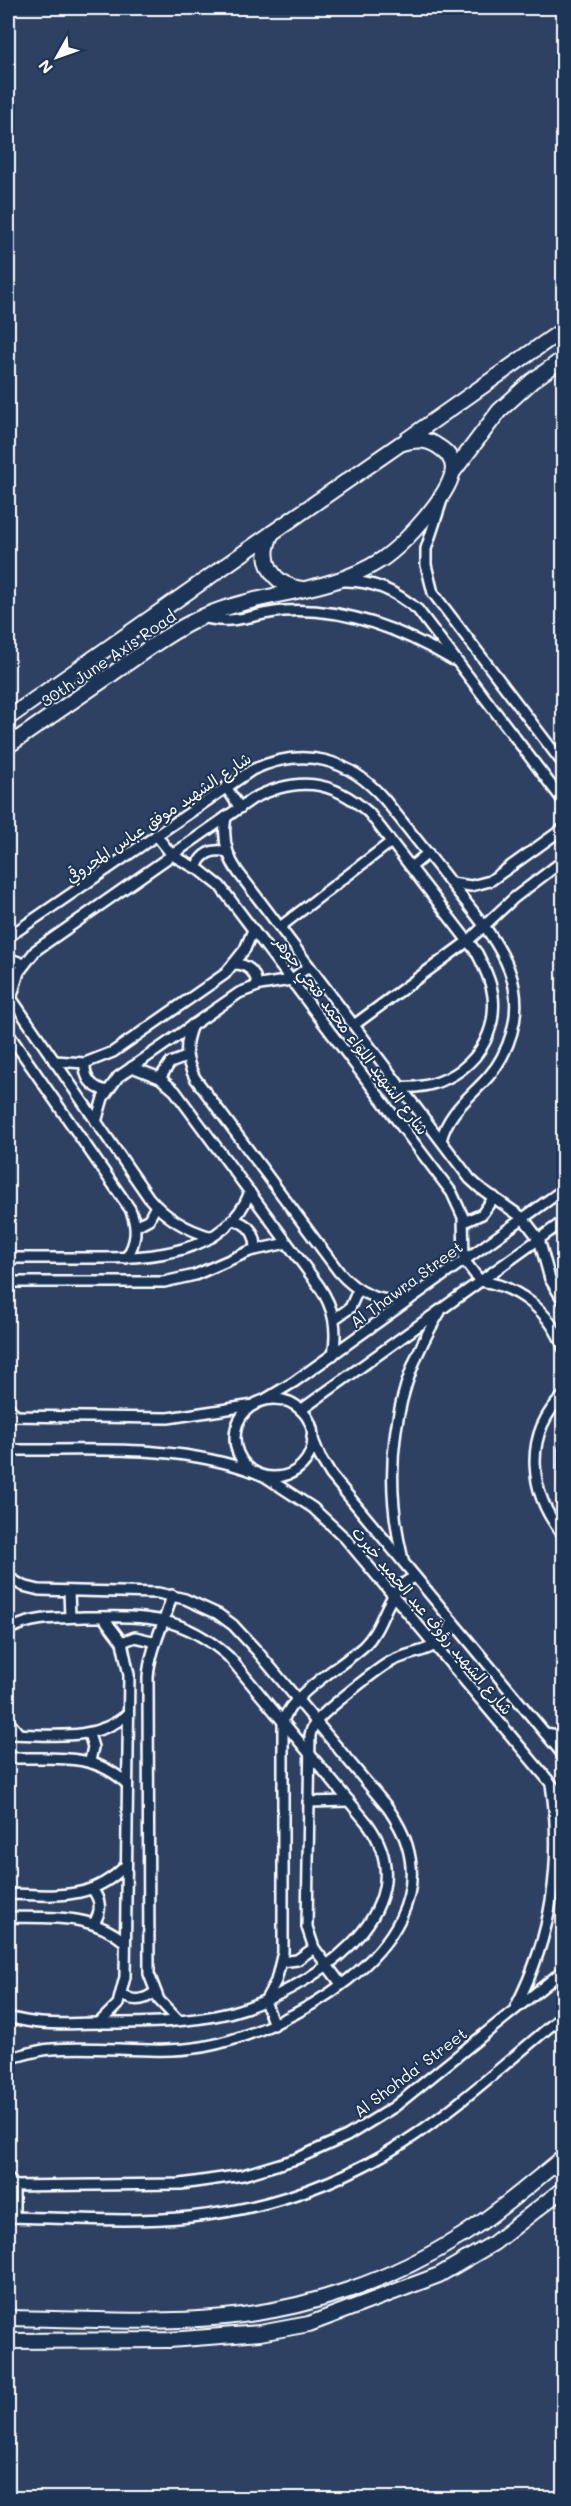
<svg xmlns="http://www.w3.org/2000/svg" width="571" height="2506" viewBox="0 0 571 2506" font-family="Mali,'Playpen Sans Arabic',sans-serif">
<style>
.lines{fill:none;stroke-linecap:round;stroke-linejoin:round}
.street-casing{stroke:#fff;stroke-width:14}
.secondary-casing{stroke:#fff;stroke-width:18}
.street{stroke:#1d3557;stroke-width:9}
.secondary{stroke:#1d3557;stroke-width:14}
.labels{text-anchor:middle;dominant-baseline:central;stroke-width:4.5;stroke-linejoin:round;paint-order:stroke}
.street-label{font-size:16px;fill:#fff;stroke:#1d3557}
</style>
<rect width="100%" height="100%" fill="#2f4163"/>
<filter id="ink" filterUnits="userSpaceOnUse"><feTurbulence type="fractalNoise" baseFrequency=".0167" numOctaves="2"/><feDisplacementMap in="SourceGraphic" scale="12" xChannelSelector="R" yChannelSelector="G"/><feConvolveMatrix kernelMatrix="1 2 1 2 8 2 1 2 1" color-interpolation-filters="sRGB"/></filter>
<g filter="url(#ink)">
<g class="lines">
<g class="street-casing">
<g id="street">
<path d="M 442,500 L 426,549 L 426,565 L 433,593 L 564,765"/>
<path d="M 343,581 C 372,580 396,591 418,610 L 564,802"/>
<path d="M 203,617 C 231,626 256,613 284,611 C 343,607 403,630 453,660"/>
<path d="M 226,787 L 240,808"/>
<path d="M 226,817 C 222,838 226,855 238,872 L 470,1179 L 480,1188 L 523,1218 L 539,1239 L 550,1279 L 564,1302"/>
<path d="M 156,835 L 172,855 L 201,871 L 220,886 L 452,1193 L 463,1217 L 464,1260 L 480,1281 C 518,1286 550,1311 564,1349"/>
<path d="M 411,867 L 428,853"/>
<path d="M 196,868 C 201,854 212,848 227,852"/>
<path d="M 451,883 L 471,886 L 490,881 L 564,828"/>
<path d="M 280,927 L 391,842"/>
<path d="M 8,937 L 252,770 C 303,746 349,758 385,800 C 408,829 431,857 453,886 C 495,939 539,986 502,1057 C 485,1090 451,1102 441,1140"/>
<path d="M 8,958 L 24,964"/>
<path d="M 234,964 C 248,964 256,972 257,986"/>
<path d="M 9,995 L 149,1198 C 166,1218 186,1230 212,1237"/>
<path d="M 11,999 L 19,972 L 36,950 L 252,799 C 296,776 332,779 369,813 L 477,953 C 484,967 491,981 493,996 C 499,1050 453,1091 401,1087"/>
<path d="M 192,1025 C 184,1044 185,1059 195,1078 L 339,1272 C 358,1294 380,1303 409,1300"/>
<path d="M 354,1025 L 468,941 L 514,898 L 564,860"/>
<path d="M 8,1033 L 130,1209 C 138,1227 137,1242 126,1258"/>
<path d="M 54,1061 L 85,1063 L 113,1052 L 225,974 L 245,949 L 253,930"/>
<path d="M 85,1063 C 84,1078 92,1088 107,1091"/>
<path d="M 132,1067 L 160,1078 L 175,1091 L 319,1286 C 334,1308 338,1329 333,1355"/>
<path d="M 160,1078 L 170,1063 L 186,1057"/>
<path d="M 96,1122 L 103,1098 L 118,1077 L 239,993 L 260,985 L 291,980 L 309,966"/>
<path d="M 234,1220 C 249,1224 256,1234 256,1249"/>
<path d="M 464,1222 L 482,1214 L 494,1197"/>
<path d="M 136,1226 L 149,1219 L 156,1206"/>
<path d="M 8,1258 C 35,1258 63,1258 91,1258 C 149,1258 225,1256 250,1192"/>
<path d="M 8,1282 L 164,1282 L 195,1275 L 250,1251 L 287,1243"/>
<path d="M 334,1319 L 350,1308 L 358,1290"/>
<path d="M 564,1395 C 522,1435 529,1494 564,1536"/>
<circle cx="274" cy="1438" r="39"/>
<path d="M 264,1400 L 294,1382 L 564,1189"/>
<path d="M 8,1406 L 16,1416"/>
<path d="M 301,1410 L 564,1221"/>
<path d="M 8,1416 L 168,1418 L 254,1405"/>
<path d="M 312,1437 L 320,1457 L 331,1475 L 564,1756"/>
<path d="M 564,1449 L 564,1484"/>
<path d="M 8,1450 C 91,1451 177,1443 257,1473"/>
<path d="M 264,1476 L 313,1508 L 345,1538 L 564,1799"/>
<path d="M 403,1560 C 382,1474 392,1388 440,1312"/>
<path d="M 8,1577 L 23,1586 L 39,1590 L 158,1593 L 185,1599 L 218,1614 L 233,1625 L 257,1651 L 388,1808 C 396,1820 403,1831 407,1845 C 439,1950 286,2032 202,2047 C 153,2055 102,2045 52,2049 C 37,2050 22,2055 8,2059"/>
<path d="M 69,1591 L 70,1617"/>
<path d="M 172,1595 C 165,1623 150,1648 148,1677 L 149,1974 L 159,2000 L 178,2020"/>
<path d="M 8,1630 C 32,1617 57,1618 84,1617 C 145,1616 181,1614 229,1657 L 368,1824 C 432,1914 304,1993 229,2013 C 188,2023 144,2023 102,2023 C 65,2023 44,2027 8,2017"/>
<path d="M 122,1642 L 135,1637 L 156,1642"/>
<path d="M 8,1721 L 19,1734"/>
<path d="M 545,1733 L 564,1736"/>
<path d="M 8,1734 C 49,1734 94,1743 128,1714"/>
<path d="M 89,1734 L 93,1747 L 90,1761"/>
<path d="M 8,1758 C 50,1759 94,1751 127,1784"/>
<path d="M 308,1802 L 349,1801"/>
<path d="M 92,1889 C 101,1900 102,1911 94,1923"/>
<path d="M 8,1894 C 54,1895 91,1902 126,1865"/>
<path d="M 8,1917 C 50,1918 91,1913 125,1942"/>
<path d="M 281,1962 L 297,1960 L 314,1948"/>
<path d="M 341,1984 L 314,1948 L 307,1927 L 310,1735 C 311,1731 313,1726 315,1723 C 323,1712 377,1669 390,1662 C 416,1648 442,1655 452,1621"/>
<path d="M 122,1995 C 134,2002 144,2001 155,1992"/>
<path d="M 516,2006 C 552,1936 563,1862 551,1784"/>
<path d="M 99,2023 L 118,2004 L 125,1977 L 129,1675 L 122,1642 L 103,1617"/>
<path d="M 274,2025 L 265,2001 L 276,1981 L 283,1952 L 283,1721 C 293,1692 341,1667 364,1646 C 386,1625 385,1589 415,1577"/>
<path d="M 8,2178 L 14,2186 L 14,2217"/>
<path d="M 8,2186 L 181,2184 L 243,2175 L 296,2159 L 347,2136 L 394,2107 L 564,1970"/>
<path d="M 8,2217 C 68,2218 130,2223 190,2217 C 266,2209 339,2184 403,2143 C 460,2106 511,2058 564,2015"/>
</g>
</g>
<g class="secondary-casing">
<g id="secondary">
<path d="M 406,440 L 564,329"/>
<path d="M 453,472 L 499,411 L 532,381 L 564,358"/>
<path d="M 8,718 L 272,533"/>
<path d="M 8,746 C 42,722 77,698 112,674 C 142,653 171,631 204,616 C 262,591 329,594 381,560 C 402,546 451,495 453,469 C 453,459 447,452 439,447 C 427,438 414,439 400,444 L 272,533 C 258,560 272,585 302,589"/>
<path d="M 8,2318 C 80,2319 153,2324 225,2317 C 309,2309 392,2280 463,2235 C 499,2212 531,2183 564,2157"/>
<path d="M 8,2341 L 169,2340 L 260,2333 L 309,2324 L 439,2275 L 494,2243 L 564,2188"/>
</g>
</g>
<use href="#street" class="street"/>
<use href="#secondary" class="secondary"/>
</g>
</g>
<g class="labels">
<g class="street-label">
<text transform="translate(108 658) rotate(-34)">30th June Axis Road</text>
<text transform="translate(158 817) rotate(-34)">شارع الشهيد موفق عباس المحروقي</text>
<text transform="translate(352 1035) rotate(53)">شارع الشهيد اللواء محمد فتحي جوهر</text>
<text transform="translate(406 1284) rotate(-36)">Al Thawra Street</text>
<text transform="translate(433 1620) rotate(50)">شارع الشهيد رؤوف عبد الحميد خيرت</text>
<text transform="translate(410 2072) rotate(-37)">Al Shohda' Street</text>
</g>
</g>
<rect width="571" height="2506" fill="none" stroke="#1d3557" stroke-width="30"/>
<rect x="15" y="15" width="541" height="2476" fill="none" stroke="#fff" stroke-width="2" filter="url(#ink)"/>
<g transform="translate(57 57) rotate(230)" stroke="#1d3557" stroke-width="4.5" paint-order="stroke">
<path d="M0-4.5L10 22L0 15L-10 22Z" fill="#ffffff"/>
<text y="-9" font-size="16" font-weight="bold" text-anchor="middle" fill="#ffffff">N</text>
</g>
</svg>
